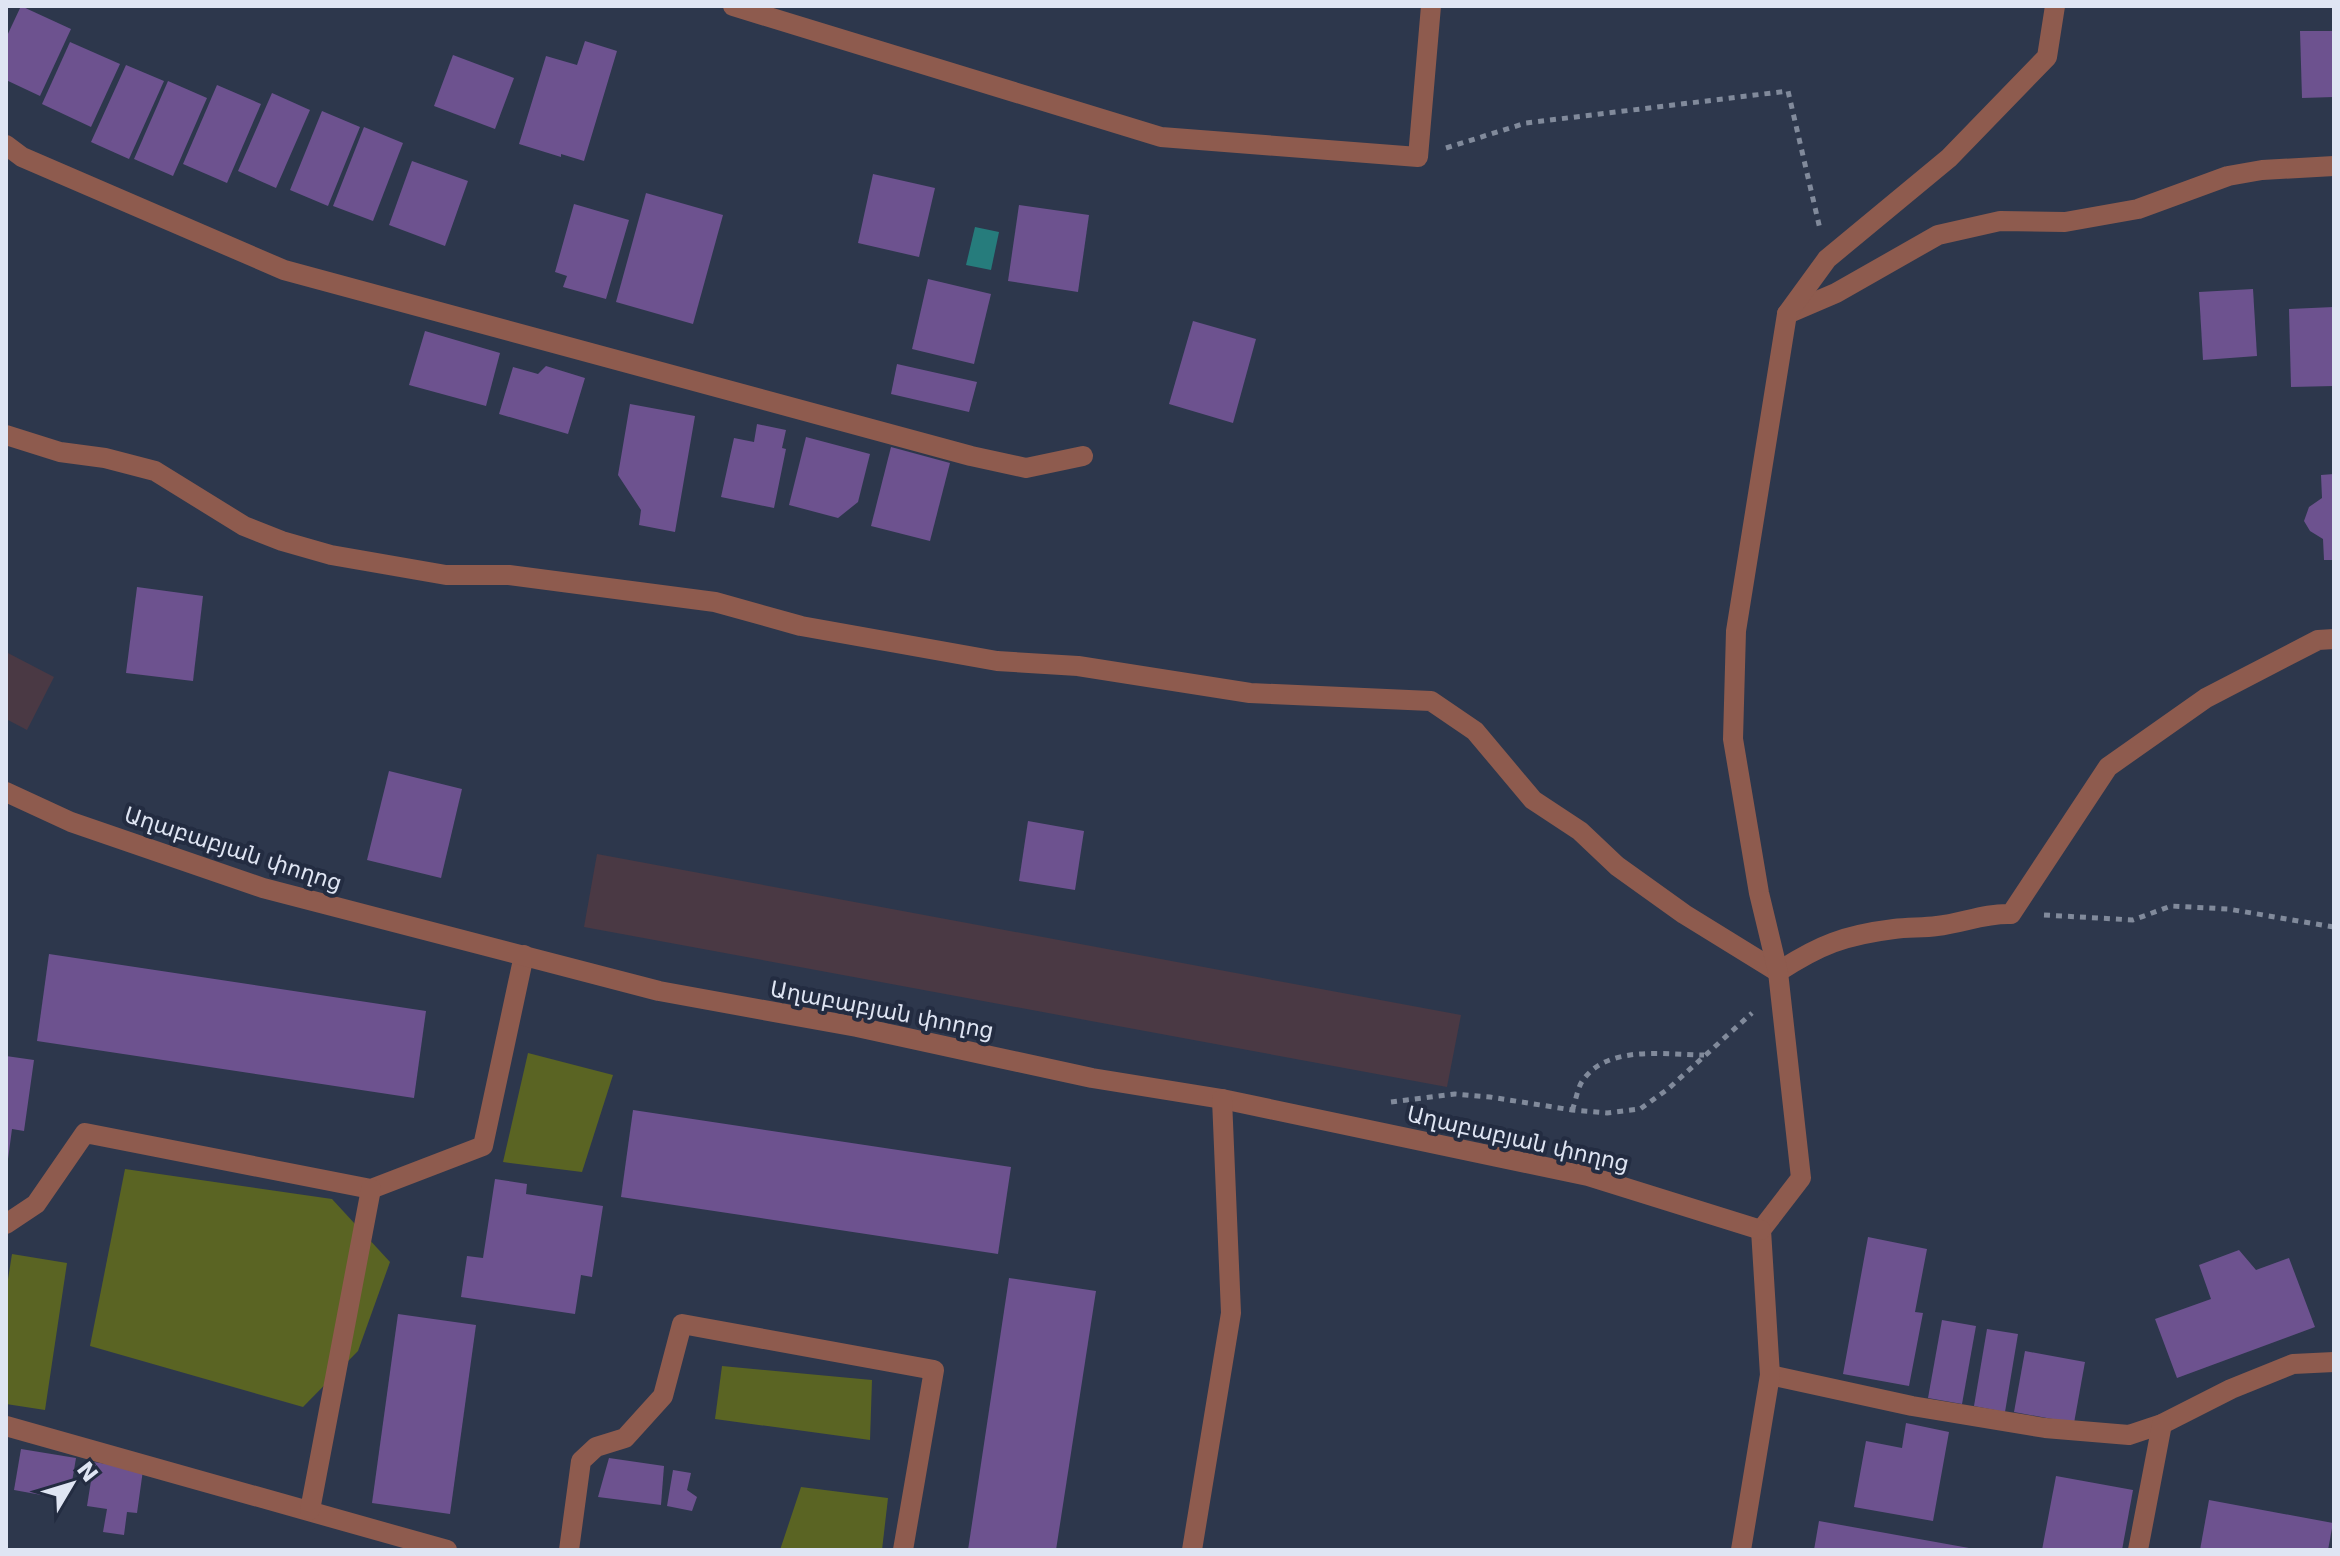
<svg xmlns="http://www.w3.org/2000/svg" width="2340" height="1556" viewBox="0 0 2340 1556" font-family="'DejaVu Sans','Noto Sans Armenian',sans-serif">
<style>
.industrial{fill:#4a3944}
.green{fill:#5a6423}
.water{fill:#267c7c}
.building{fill:#6d528f}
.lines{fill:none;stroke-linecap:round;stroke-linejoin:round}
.path{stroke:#818a9b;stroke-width:5;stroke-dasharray:6 6;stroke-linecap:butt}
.service{stroke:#8e5b4e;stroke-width:20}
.minor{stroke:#8e5b4e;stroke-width:20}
.tertiary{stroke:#8e5b4e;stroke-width:20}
.labels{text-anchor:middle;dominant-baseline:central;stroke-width:8;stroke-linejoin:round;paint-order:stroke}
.street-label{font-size:22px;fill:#dfe5f3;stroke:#232c41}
</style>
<rect width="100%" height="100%" fill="#2d374c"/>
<g class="industrial">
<path d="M 6,652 L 54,677 L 27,730 L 6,719 Z"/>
<path d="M 597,854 L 1461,1015 L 1447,1087 L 584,927 Z"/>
</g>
<g class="green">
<path d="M 528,1053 L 613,1075 L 582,1172 L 503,1162 Z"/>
<path d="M 125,1169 L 332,1199 L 390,1262 L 358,1351 L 303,1407 L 90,1346 Z"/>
<path d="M 12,1254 L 67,1263 L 45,1410 L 6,1404 L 6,1292 Z"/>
<path d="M 722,1366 L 872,1380 L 870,1440 L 715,1419 Z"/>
<path d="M 801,1487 L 888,1498 L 882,1550 L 780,1550 Z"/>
</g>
<path class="water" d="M 975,227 L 999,232 L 991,270 L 966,265 Z"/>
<g class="building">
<path d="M 21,6 L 71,29 L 40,96 L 6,80 L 6,38 Z"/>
<path d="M 2300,31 L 2334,31 L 2334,97 L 2302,98 Z"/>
<path d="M 585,41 L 617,51 L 584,161 L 561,154 L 561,157 L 519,144 L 546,56 L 577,65 Z"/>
<path d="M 70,42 L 120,64 L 91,127 L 42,104 Z"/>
<path d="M 453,55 L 514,78 L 495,129 L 434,106 Z"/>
<path d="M 126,65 L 164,81 L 129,159 L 91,142 Z"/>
<path d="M 168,81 L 207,98 L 173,176 L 134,159 Z"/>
<path d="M 217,85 L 261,104 L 227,183 L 183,164 Z"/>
<path d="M 272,93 L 310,110 L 276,188 L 238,171 Z"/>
<path d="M 322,111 L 360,127 L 328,206 L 290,190 Z"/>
<path d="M 364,127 L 403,143 L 373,221 L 333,206 Z"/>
<path d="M 412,161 L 468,181 L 445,246 L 389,225 Z"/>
<path d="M 873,174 L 935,188 L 919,257 L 858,243 Z"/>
<path d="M 646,193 L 723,215 L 693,324 L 616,302 Z"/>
<path d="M 574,204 L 629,220 L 606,299 L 563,287 L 567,276 L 555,272 Z"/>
<path d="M 1019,205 L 1089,215 L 1078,292 L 1008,281 Z"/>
<path d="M 928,279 L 991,294 L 974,364 L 912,349 Z"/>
<path d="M 2253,289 L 2257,356 L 2203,360 L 2199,292 Z"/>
<path d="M 2334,307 L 2334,386 L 2291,387 L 2289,309 Z"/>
<path d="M 1193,321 L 1256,339 L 1233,423 L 1169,404 Z"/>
<path d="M 425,331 L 500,353 L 486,406 L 409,385 Z"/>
<path d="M 897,364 L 977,382 L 969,412 L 891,394 Z"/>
<path d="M 546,366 L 585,378 L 568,434 L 499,414 L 513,367 L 538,374 Z"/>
<path d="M 630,404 L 695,416 L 675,532 L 639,525 L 641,510 L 618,475 Z"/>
<path d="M 757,424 L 786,430 L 782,448 L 786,449 L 774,508 L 721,497 L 734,438 L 754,442 Z"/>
<path d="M 806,437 L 870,454 L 858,502 L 838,518 L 789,505 Z"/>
<path d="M 891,447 L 950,463 L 930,541 L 871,526 Z"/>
<path d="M 2334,474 L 2334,560 L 2324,560 L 2323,539 L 2310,531 L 2304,521 L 2309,507 L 2322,498 L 2321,475 Z"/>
<path d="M 137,587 L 203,596 L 193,681 L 126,673 Z"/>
<path d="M 389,771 L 462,789 L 441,878 L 367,860 Z"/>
<path d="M 1028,821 L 1084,831 L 1075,890 L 1019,881 Z"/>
<path d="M 49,954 L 426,1011 L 414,1098 L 37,1041 Z"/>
<path d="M 6,1056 L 34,1060 L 24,1131 L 12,1129 L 8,1159 Z"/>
<path d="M 633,1110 L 1011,1167 L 998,1254 L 621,1197 Z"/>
<path d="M 495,1179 L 527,1184 L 526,1194 L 603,1206 L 592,1277 L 581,1275 L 575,1314 L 461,1297 L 467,1256 L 483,1258 Z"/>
<path d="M 1868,1237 L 1927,1249 L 1915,1312 L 1923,1313 L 1909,1386 L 1843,1374 Z"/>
<path d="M 2239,1250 L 2256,1270 L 2289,1258 L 2315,1327 L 2177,1378 L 2155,1319 L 2211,1299 L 2199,1265 Z"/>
<path d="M 1009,1278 L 1096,1291 L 1056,1550 L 968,1550 Z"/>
<path d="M 398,1314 L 476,1325 L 450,1514 L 372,1503 Z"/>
<path d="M 1942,1320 L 1976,1326 L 1962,1404 L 1928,1398 Z"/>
<path d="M 1987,1329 L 2018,1334 L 2005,1412 L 1974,1406 Z"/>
<path d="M 2025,1351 L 2085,1362 L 2074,1423 L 2014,1412 Z"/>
<path d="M 1906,1423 L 1949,1432 L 1933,1521 L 1854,1507 L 1866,1441 L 1902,1448 Z"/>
<path d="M 21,1449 L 76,1458 L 69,1500 L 14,1490 Z"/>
<path d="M 609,1458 L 664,1466 L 661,1505 L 598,1497 Z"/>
<path d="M 94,1462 L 143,1470 L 137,1513 L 127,1512 L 124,1535 L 103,1532 L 107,1509 L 87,1506 Z"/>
<path d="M 673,1470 L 691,1473 L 687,1490 L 697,1497 L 692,1511 L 667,1506 Z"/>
<path d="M 2056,1476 L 2133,1490 L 2122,1550 L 2042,1550 Z"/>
<path d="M 2209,1500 L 2333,1523 L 2328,1550 L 2200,1550 Z"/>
<path d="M 1819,1521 L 1969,1548 L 1969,1550 L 1814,1550 Z"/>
</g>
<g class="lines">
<g class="path">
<path d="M 1446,148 L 1526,123 L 1788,91 L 1820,229"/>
<path d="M 2044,915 L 2133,920 L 2171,906 L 2228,909 L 2334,927"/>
<path d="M 1391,1102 L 1455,1094 L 1490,1097 L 1572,1110 L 1607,1113 L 1640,1109 L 1668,1089 L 1752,1013"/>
<path d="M 1572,1110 C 1576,1102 1577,1088 1583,1080 C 1609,1044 1666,1055 1704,1055"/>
</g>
<g class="service">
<path d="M 6,1224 L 36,1204 L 85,1133 L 371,1189 L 483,1146 L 524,955"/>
<path d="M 1770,1375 L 1912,1406 L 2045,1428 L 2129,1435 L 2162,1424 L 2231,1389 L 2293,1364 L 2334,1362"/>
<path d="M 6,1426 L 447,1550"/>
<path d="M 310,1510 L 371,1189"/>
<path d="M 569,1550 L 581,1461 L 596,1447 L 625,1438 L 663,1396 L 682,1324 L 934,1370 L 903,1550"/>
<path d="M 2138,1550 L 2162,1424"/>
</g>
<g class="minor">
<path d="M 733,6 L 1161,137 L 1418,157 L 1431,6"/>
<path d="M 6,145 L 22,157 L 284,270 L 971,456 L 1026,468 L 1083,456"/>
<path d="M 1787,314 L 1836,293 L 1938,235 L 2000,221 L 2065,222 L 2138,209 L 2228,176 L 2262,170 L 2334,166"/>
<path d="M 6,435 L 60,452 L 105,458 L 155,471 L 244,526 L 282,541 L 331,555 L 446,575 L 509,575 L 715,602 L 801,626 L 997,661 L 1078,666 L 1250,693 L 1431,701 L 1475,731 L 1533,800 L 1580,831 L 1617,866 L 1684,914 L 1778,972 C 1819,945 1845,935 1894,929 C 1908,927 1923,928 1937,926 C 1963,923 1985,913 2011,914 L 2108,767 L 2206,698 L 2318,640 L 2334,639"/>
<path d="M 1741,1550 L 1770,1375 L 1761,1230 L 1801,1178 L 1778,972 L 1759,893 L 1733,739 L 1736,631 L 1787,314 L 1827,259 L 1949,158 L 2047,57 L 2055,6"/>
</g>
<g class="tertiary">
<path d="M 6,792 L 71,822 L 263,888 L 659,991 L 857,1027 L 1092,1078 L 1222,1099 L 1588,1176 L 1761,1230"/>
<path d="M 1192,1550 L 1231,1313 L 1222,1099"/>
</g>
</g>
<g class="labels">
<g class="street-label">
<text transform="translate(233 849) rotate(18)">Աղաբաբյան փողոց</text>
<text transform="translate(882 1010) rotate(11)">Աղաբաբյան փողոց</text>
<text transform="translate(1518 1139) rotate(13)">Աղաբաբյան փողոց</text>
</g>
</g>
<rect width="2340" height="1556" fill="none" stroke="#dfe5f3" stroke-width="16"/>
<g transform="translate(72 1484) rotate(52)" stroke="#232c41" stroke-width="6" paint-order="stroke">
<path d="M0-6L14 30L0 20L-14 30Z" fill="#dfe5f3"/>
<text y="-12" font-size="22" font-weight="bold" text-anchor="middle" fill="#dfe5f3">N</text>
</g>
</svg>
